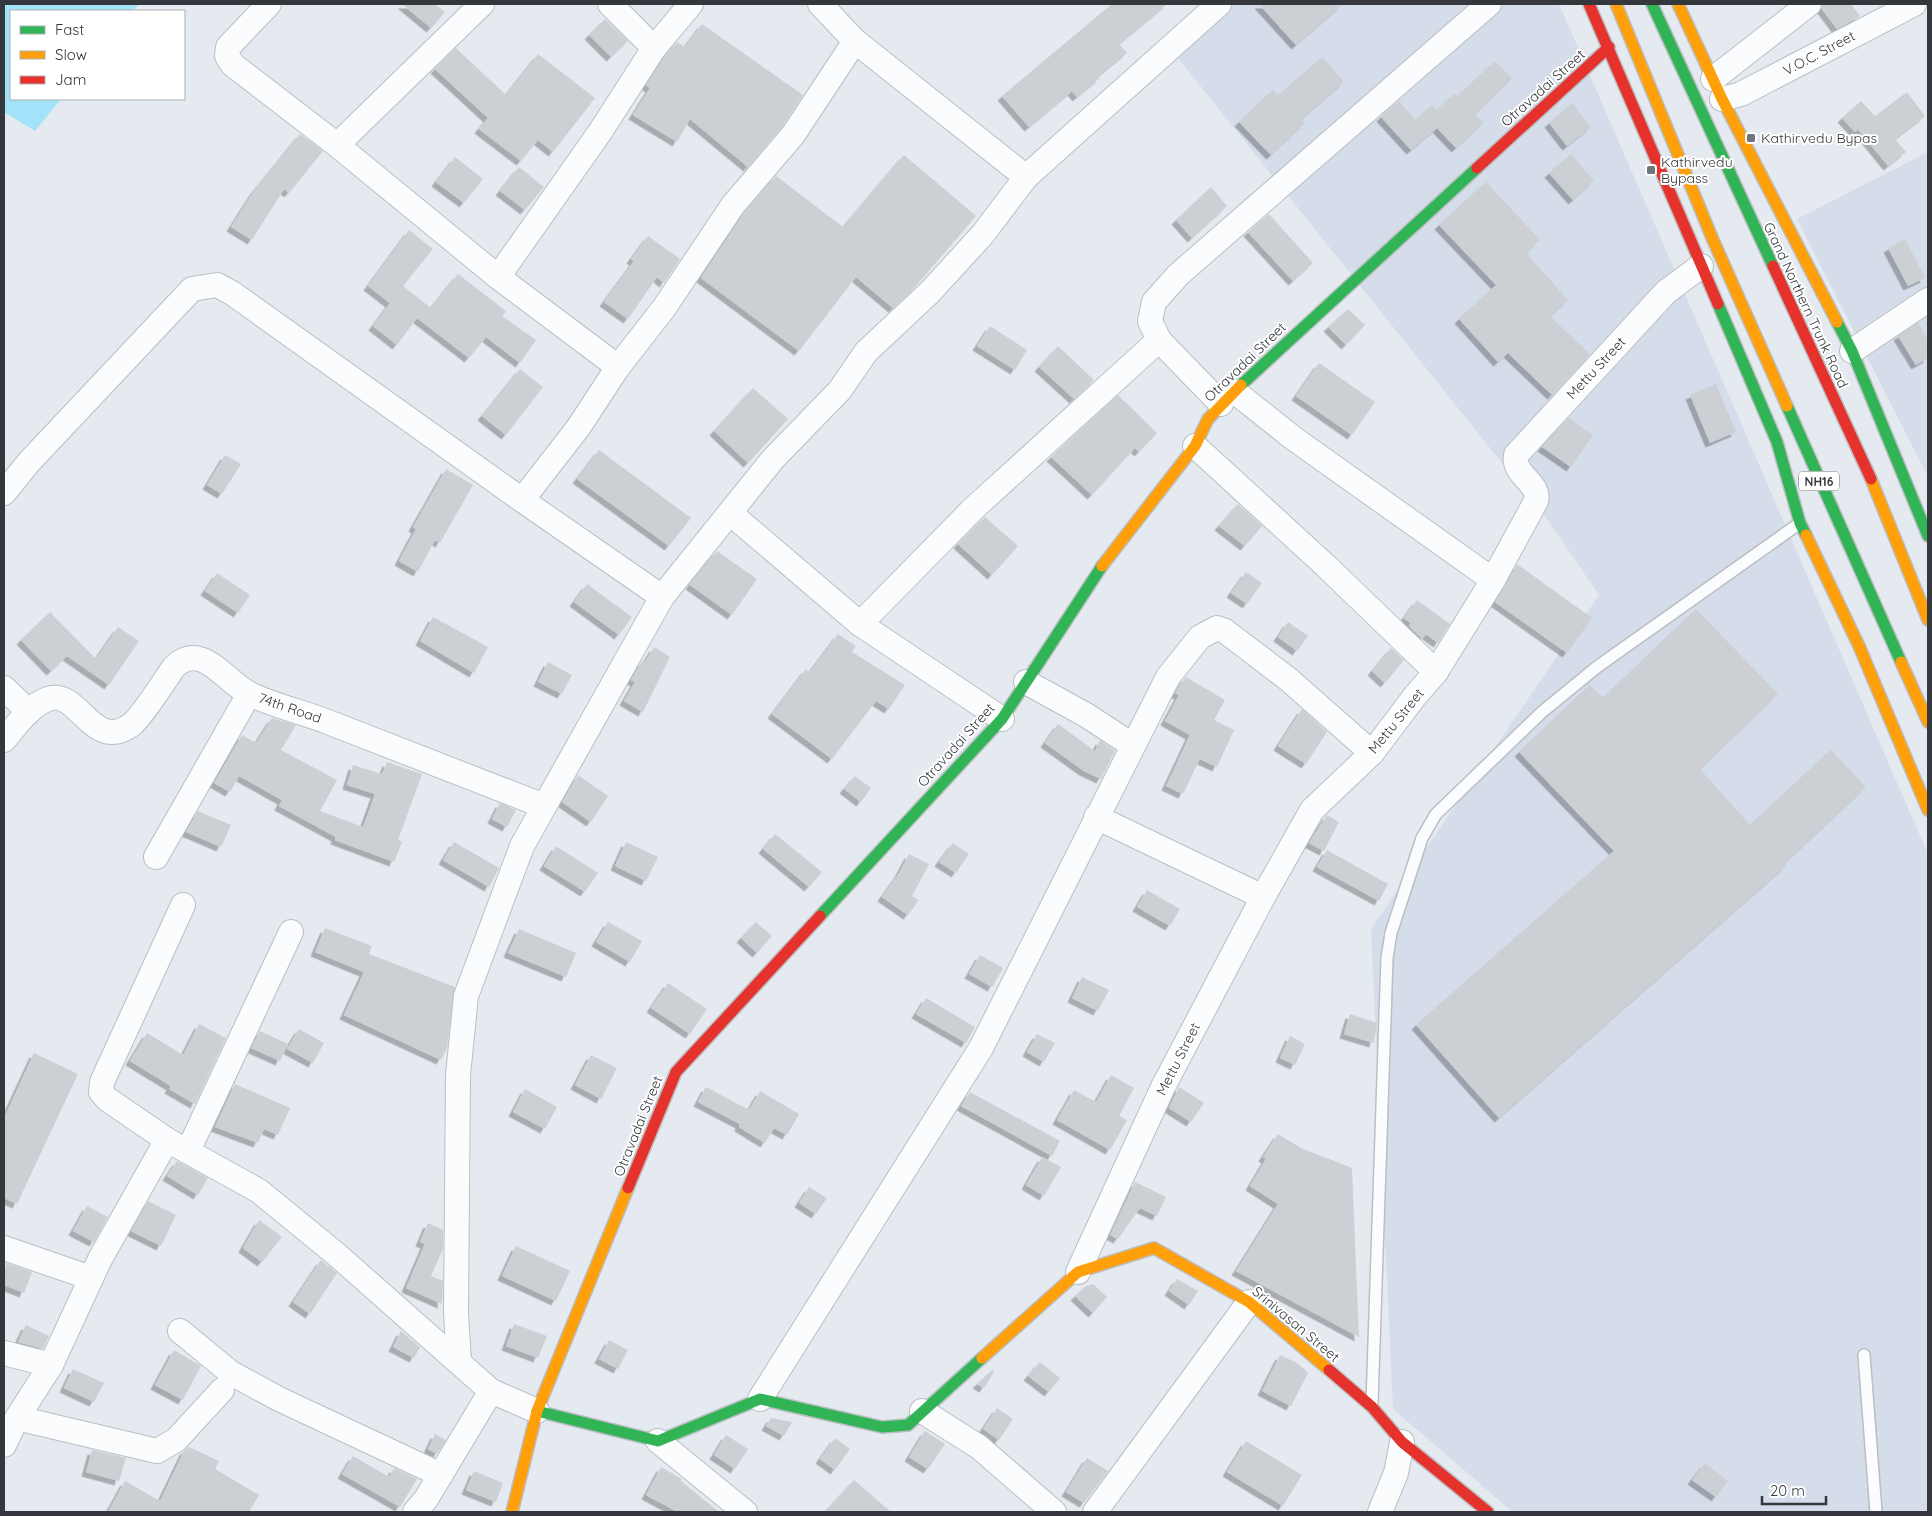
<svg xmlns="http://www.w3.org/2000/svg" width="1932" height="1516" viewBox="0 0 1932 1516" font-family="Quicksand,sans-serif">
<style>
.built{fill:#d4dde9}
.water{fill:#a2e3f9}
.building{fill:#ccd0d4;filter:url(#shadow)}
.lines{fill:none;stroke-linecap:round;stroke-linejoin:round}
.lane-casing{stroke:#bbbec2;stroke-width:14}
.street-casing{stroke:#bbbec2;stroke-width:26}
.fast-casing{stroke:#bbbec2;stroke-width:14}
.slow-casing{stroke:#bbbec2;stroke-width:14}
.jam-casing{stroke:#bbbec2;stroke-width:14}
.lane{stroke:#fbfcfd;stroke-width:11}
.street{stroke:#fbfcfd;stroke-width:24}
.fast{stroke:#30b455;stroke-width:11}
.slow{stroke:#ff9f0a;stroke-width:11}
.jam{stroke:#e5322d;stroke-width:11}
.poi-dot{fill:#72767a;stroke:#fff;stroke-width:2}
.labels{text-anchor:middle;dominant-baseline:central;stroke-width:4;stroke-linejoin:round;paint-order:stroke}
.shield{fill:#fff;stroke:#717376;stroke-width:1}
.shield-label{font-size:12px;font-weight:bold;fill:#34373b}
.street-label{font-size:14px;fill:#34373b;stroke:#fff}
.poi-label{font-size:14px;fill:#34373b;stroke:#fff;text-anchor:start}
</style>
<defs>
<filter id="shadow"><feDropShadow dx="-4.5" dy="4.5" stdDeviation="0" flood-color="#0004"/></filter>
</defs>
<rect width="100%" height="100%" fill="#e5eaf0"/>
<g class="built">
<path d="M 1209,4 L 1559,4 L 1928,854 L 1928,1512 L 1513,1512 L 1393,1409 L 1371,929 L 1599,595 L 1550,523 L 1167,44 Z"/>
<path d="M 1928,152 L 1928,477 L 1797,219 Z"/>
</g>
<path class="water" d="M 4,4 L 139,4 L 133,11 L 11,11 L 11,99 L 61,99 L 35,131 L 4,112 Z"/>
<g class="building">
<path d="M 402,4 L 435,4 L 445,12 L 431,28 Z"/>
<path d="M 1112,4 L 1167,4 L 1119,44 L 1127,53 L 1098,76 L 1100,78 L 1077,97 L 1072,91 L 1029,127 L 1002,96 Z"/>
<path d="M 1259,4 L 1343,4 L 1296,45 Z"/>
<path d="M 1822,4 L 1851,4 L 1860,16 L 1837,29 L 1822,9 Z"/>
<path d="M 605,19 L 628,41 L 611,57 L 589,35 Z"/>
<path d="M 702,24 L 803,95 L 782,127 L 748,167 L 690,119 L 677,142 L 633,115 L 650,88 L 646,85 L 665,56 L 677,42 L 685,47 Z"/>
<path d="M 456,48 L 506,95 L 538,54 L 595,98 L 553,152 L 538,140 L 521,161 L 479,129 L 488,118 L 435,69 Z"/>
<path d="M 1322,57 L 1344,82 L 1301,119 L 1305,123 L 1271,155 L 1239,122 L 1273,90 L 1278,95 Z"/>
<path d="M 1495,61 L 1512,78 L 1475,114 L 1483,123 L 1456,148 L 1437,128 L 1411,150 L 1381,117 L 1399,101 L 1415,120 L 1432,105 L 1437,110 L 1455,93 L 1458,96 Z"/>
<path d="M 1907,92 L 1925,116 L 1895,139 L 1906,152 L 1888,166 L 1858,129 L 1855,132 L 1842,118 L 1861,101 L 1875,116 Z"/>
<path d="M 1572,103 L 1591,127 L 1567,146 L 1549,123 Z"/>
<path d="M 300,134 L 323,151 L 289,193 L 284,189 L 252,240 L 231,227 L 254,191 Z"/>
<path d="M 1571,154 L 1594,181 L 1573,200 L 1549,173 Z"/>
<path d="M 904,155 L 976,216 L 914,288 L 893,308 L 856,277 L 799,351 L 701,278 L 744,213 L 776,176 L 843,227 Z"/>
<path d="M 455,157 L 483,179 L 464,203 L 436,182 Z"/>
<path d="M 519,167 L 544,187 L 525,210 L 500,191 Z"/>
<path d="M 1486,182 L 1540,240 L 1526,253 L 1568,300 L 1550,316 L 1590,354 L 1552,395 L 1508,353 L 1498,362 L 1459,319 L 1496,285 L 1439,225 Z"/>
<path d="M 1211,187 L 1227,206 L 1192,238 L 1176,220 Z"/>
<path d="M 1269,214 L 1313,263 L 1293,281 L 1248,232 Z"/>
<path d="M 409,230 L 433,249 L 403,286 L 431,308 L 458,274 L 506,311 L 502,316 L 536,340 L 520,363 L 486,337 L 469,358 L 417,318 L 397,345 L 373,326 L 390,303 L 368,286 Z"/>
<path d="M 648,236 L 680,259 L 664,283 L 657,277 L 628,319 L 604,302 L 634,261 L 631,259 Z"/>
<path d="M 1905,239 L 1925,278 L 1908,286 L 1888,248 Z"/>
<path d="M 1348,309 L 1365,325 L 1346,345 L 1328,327 Z"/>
<path d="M 1918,323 L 1928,339 L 1928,358 L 1916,365 L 1898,336 Z"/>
<path d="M 990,326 L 1027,350 L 1015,370 L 977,346 Z"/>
<path d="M 1058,346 L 1094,380 L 1074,399 L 1039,367 Z"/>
<path d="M 1319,363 L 1375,402 L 1352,435 L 1296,396 Z"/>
<path d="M 520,369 L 543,387 L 506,435 L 482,416 Z"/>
<path d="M 1716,384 L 1736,432 L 1710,443 L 1690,395 Z"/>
<path d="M 753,388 L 788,419 L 748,463 L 714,431 Z"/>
<path d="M 1118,395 L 1157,433 L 1139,452 L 1135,448 L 1092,495 L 1051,457 Z"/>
<path d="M 1569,418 L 1593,435 L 1571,467 L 1542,447 Z"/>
<path d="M 599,450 L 691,518 L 669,546 L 577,479 Z"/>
<path d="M 225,455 L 241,464 L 222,494 L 207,485 Z"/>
<path d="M 446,469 L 473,485 L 440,543 L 435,540 L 418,572 L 399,561 L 416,529 L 413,527 Z"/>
<path d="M 1238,504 L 1262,526 L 1245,546 L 1219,526 Z"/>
<path d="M 985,517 L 1018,546 L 992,575 L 958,544 Z"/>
<path d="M 717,551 L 757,579 L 732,615 L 690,585 Z"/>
<path d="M 1517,564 L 1592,618 L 1567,653 L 1495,602 Z"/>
<path d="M 1246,572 L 1262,583 L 1247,604 L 1231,593 Z"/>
<path d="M 217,573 L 250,595 L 238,613 L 205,591 Z"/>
<path d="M 587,584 L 632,617 L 619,635 L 574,602 Z"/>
<path d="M 1417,600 L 1450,624 L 1438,643 L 1426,634 L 1422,639 L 1409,626 L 1411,623 L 1404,618 Z"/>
<path d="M 1696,609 L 1778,694 L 1700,769 L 1750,825 L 1831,750 L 1866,787 L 1784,864 L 1786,866 L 1499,1118 L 1416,1025 L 1614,851 L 1519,752 L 1590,685 L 1603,698 Z"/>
<path d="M 50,612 L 96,659 L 118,627 L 139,641 L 109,685 L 67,656 L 51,671 L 21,640 Z"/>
<path d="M 433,617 L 488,647 L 474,673 L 420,641 Z"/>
<path d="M 1288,622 L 1308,636 L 1297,651 L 1278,637 Z"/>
<path d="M 838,634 L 856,646 L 852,652 L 905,685 L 889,709 L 876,701 L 832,759 L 772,714 L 806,669 L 810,672 Z"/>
<path d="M 654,647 L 670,657 L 643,712 L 624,701 L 635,682 L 631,680 L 642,661 L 645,662 Z"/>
<path d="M 1391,648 L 1404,660 L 1385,683 L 1372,671 Z"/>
<path d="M 548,662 L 572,675 L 562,694 L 538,682 Z"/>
<path d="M 1186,677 L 1225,700 L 1214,720 L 1234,730 L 1217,767 L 1200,759 L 1183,794 L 1166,786 L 1190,735 L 1165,721 L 1179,695 L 1175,693 Z"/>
<path d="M 1302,709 L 1327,732 L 1306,764 L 1278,746 Z"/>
<path d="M 272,718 L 296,725 L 281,750 L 337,780 L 320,811 L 363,827 L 375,794 L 347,785 L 353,765 L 382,774 L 387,762 L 422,774 L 398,840 L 402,842 L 394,862 L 335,840 L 336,837 L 279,806 L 282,800 L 239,776 L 230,792 L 214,783 L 242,735 L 256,743 Z"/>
<path d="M 1058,724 L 1095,751 L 1100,740 L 1115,751 L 1101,779 L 1084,771 L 1045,743 Z"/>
<path d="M 578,775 L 608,796 L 591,822 L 562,802 Z"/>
<path d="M 855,776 L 871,788 L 861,802 L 844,789 Z"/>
<path d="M 500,803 L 516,810 L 507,827 L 492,819 Z"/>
<path d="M 198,811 L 231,825 L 221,847 L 186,832 Z"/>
<path d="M 1327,815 L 1339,822 L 1324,851 L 1309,843 Z"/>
<path d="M 775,834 L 822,872 L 809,887 L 763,849 Z"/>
<path d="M 454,842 L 499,868 L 489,887 L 443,860 Z"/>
<path d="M 626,842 L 658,857 L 646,881 L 615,866 Z"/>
<path d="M 953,843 L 969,854 L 956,873 L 939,862 Z"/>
<path d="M 556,846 L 598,873 L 585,892 L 544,866 Z"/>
<path d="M 1327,850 L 1388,884 L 1379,901 L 1317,867 Z"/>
<path d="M 909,854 L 929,864 L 912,896 L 919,900 L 908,915 L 882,897 L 899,873 Z"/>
<path d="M 1147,890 L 1180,909 L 1170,926 L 1137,907 Z"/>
<path d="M 608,922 L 642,941 L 630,962 L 596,942 Z"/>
<path d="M 756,922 L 772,936 L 757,953 L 741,938 Z"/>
<path d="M 325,928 L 372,946 L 369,954 L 455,987 L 447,1048 L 441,1060 L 344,1015 L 364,972 L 315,952 Z"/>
<path d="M 519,929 L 576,953 L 566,977 L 508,953 Z"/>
<path d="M 980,955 L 1003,968 L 992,987 L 969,974 Z"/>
<path d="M 1082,977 L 1109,990 L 1098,1011 L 1072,998 Z"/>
<path d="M 668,983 L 707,1009 L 690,1034 L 651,1008 Z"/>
<path d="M 926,998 L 975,1027 L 966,1043 L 916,1014 Z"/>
<path d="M 1350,1014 L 1377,1023 L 1374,1043 L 1344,1034 Z"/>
<path d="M 199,1024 L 226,1038 L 195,1104 L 169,1089 L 171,1086 L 130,1061 L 147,1033 L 183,1055 Z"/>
<path d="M 299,1029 L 324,1043 L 313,1063 L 287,1049 Z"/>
<path d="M 260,1031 L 288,1044 L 280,1061 L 251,1048 Z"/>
<path d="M 1037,1034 L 1055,1043 L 1044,1062 L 1027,1052 Z"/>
<path d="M 1290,1036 L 1305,1044 L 1295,1065 L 1280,1058 Z"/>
<path d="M 34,1053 L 78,1074 L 17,1204 L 4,1198 L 4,1118 Z"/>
<path d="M 591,1055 L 617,1068 L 601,1099 L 575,1085 Z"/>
<path d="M 1111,1075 L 1134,1088 L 1119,1116 L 1127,1120 L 1110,1150 L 1057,1120 L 1074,1090 L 1096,1102 Z"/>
<path d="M 235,1084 L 290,1108 L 278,1135 L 264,1129 L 258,1143 L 215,1127 Z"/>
<path d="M 706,1087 L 749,1110 L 760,1091 L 799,1114 L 787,1135 L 774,1128 L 765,1143 L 739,1127 L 740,1124 L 698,1102 Z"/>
<path d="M 1179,1087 L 1204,1103 L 1191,1122 L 1169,1108 Z"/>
<path d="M 525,1089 L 557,1107 L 545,1129 L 513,1112 Z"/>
<path d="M 970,1092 L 1060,1141 L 1052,1156 L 961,1106 Z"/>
<path d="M 1278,1134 L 1301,1148 L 1352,1168 L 1359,1337 L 1236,1271 L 1278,1204 L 1250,1186 L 1266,1159 L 1263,1157 Z"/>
<path d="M 1042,1157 L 1061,1167 L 1044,1196 L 1026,1185 Z"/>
<path d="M 177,1161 L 208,1178 L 198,1195 L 167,1176 Z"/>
<path d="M 1135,1182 L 1166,1197 L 1157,1216 L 1140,1208 L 1118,1239 L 1110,1235 Z"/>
<path d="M 809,1187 L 827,1198 L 816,1214 L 799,1203 Z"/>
<path d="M 148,1201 L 176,1215 L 161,1246 L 131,1231 Z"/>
<path d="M 87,1206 L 108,1217 L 94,1242 L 73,1231 Z"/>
<path d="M 259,1220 L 282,1237 L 262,1262 L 243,1248 Z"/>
<path d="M 428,1223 L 443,1230 L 443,1249 L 431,1276 L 443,1281 L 442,1304 L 406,1288 L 425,1244 L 420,1242 Z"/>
<path d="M 516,1246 L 570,1271 L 556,1301 L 502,1276 Z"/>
<path d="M 321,1260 L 337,1273 L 310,1314 L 293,1302 Z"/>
<path d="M 6,1263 L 32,1272 L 24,1293 L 4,1285 Z"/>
<path d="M 1177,1279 L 1198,1291 L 1189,1305 L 1169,1291 Z"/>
<path d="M 1093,1284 L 1107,1297 L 1093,1313 L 1075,1296 L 1086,1286 Z"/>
<path d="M 514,1324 L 547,1336 L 538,1358 L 506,1346 Z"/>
<path d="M 26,1325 L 49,1336 L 43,1349 L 18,1342 Z"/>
<path d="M 401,1331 L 420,1347 L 414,1358 L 393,1347 Z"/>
<path d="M 609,1340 L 628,1350 L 618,1369 L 599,1359 Z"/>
<path d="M 174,1350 L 201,1366 L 183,1400 L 155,1385 Z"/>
<path d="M 1280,1355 L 1297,1363 L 1308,1373 L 1291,1406 L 1262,1391 Z"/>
<path d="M 1040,1362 L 1060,1378 L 1049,1392 L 1028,1376 Z"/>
<path d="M 73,1369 L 104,1383 L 94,1402 L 64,1388 Z"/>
<path d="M 992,1370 L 994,1372 L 984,1388 L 977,1384 Z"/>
<path d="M 997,1408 L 1013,1419 L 999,1440 L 983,1429 Z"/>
<path d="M 771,1418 L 792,1422 L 784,1436 L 766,1426 Z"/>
<path d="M 925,1431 L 945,1444 L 928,1469 L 909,1457 Z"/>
<path d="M 435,1434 L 446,1440 L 437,1454 L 428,1449 Z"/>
<path d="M 726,1435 L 748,1449 L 735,1469 L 714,1455 Z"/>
<path d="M 835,1438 L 850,1449 L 835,1470 L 820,1459 Z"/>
<path d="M 1246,1441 L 1302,1475 L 1283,1506 L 1227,1472 Z"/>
<path d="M 189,1447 L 219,1461 L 215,1469 L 259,1495 L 249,1512 L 108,1512 L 125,1481 L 160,1501 L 184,1451 Z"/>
<path d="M 92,1450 L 126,1458 L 119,1481 L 86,1472 Z"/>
<path d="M 353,1456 L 389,1477 L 394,1468 L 417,1479 L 400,1507 L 342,1474 Z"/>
<path d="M 1087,1458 L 1108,1471 L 1084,1503 L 1066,1492 Z"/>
<path d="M 1705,1463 L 1728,1481 L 1716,1497 L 1692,1480 Z"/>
<path d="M 661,1467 L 682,1479 L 681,1481 L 719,1512 L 678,1512 L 646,1495 Z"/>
<path d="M 474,1471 L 503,1483 L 496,1502 L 466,1490 Z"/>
<path d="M 854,1480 L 891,1512 L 825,1512 Z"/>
</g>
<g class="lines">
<g class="lane-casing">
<g id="lane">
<path d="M 1864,1355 L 1876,1512"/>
<path d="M 1372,1403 L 1387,958 L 1391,933 L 1422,838 L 1436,814 L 1542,712 L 1597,667 L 1800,523"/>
</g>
</g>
<g class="street-casing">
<g id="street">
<path d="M 269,4 L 228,47 L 227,56 L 233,65 L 337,145 L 498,277"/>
<path d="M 610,4 L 654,48"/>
<path d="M 820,4 L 855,41 L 793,135 L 733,205 L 664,308 L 618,367 L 578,428 L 522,500 L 662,597 L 773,459 L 840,390 L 866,352 L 930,292 L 983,234 L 1026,177 L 1219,4"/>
<path d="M 855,41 L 1026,177"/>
<path d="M 1713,79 L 1809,4"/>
<path d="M 1722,99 L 1741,94 L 1914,4"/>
<path d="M 337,145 L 482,4"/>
<path d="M 1852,351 L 1928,300"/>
<path d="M 618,367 L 498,277 L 600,132 L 654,48 L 691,4"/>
<path d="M 1234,391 L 1293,438 L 1493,580"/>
<path d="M 1221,404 L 1159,340 L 1150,321 L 1154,302 L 1178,275 L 1489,4"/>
<path d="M 1195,446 L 1326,566 L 1436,672"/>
<path d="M 4,493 L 29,462 L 192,289 L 217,285 L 232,293 L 522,500"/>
<path d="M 730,513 L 860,624 L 1002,719"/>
<path d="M 860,624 L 973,509 L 1159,340"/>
<path d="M 1026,682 L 1086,715 L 1132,745"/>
<path d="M 4,688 L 29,712"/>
<path d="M 4,740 C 16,726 30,705 48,699 C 79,688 92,753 131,725 C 141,718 165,680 174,667 C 202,640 225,682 250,694 C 274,706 303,712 328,722 C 400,750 472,778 544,806"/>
<path d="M 1096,817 L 1263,897"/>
<path d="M 156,857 L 249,694"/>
<path d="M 167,1140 L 107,1099 L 101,1092 L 102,1082 L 183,905"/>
<path d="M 188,1151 L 291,932"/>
<path d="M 4,1248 L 91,1278"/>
<path d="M 1078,1272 L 1163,1087 L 1263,897 L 1312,810 L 1372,753 L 1415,696 L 1436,672 L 1493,580 L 1536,501 C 1541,483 1512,475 1516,455 L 1666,292 L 1701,266"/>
<path d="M 180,1331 L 231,1373 L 279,1399 L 441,1475"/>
<path d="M 4,1353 L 51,1365"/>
<path d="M 459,1362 L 456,1312 L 458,1075 L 466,996 L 522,846 L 662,597"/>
<path d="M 222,1390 L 176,1440 L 157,1451 L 17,1418 L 51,1365 L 100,1259 L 167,1140 L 259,1191 L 336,1254 L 491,1391 L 537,1411"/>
<path d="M 760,1399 L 981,1048 L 1168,677 L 1200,637 L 1217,628 L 1225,631 L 1288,679 L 1372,753"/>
<path d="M 922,1411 L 979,1447 L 1054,1512"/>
<path d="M 658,1441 L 745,1512"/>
<path d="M 4,1445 L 17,1418"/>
<path d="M 415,1512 L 426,1499 L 491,1391"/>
<path d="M 1095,1512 L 1249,1302"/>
<path d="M 1380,1512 L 1396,1473 L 1402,1442"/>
</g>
</g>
<g class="fast-casing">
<g id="fast">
<path d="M 1652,4 L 1773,266"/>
<path d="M 1718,304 L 1777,442 L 1800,523 L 1806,535"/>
<path d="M 1837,322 L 1852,351 L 1928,536"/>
<path d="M 1241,385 L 1477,168"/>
<path d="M 1787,406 L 1901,662"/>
<path d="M 820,916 L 1002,719 L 1102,566"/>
<path d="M 537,1411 L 658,1441 L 760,1399 L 882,1427 L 908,1425 L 982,1358"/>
</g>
</g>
<g class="slow-casing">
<g id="slow">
<path d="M 1616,4 L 1713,240 L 1787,406"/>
<path d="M 1678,4 L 1722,99 L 1837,322"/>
<path d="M 1871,479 L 1928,620"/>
<path d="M 1806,535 L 1859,646 L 1928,810"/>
<path d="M 1102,566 L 1195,446 L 1208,419 L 1241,385"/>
<path d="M 1901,662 L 1928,722"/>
<path d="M 982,1358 L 1078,1272 L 1154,1248 L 1249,1302 L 1329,1370"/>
<path d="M 512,1512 L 537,1411 L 628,1188"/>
</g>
</g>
<g class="jam-casing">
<g id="jam">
<path d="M 1589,4 L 1718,304"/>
<path d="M 1477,168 L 1609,47"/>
<path d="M 1773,266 L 1871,479"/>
<path d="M 628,1188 L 676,1072 L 820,916"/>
<path d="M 1329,1370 L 1372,1407 L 1402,1442 L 1488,1512"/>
</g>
</g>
<use href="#lane" class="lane"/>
<use href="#street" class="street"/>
<use href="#fast" class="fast"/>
<use href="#slow" class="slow"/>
<use href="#jam" class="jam"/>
</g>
<g class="poi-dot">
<rect x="1746" y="133" width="10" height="10" rx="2.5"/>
<rect x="1646" y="165" width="10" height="10" rx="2.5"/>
</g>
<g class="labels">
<rect class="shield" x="1799" y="471.5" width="40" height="19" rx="4"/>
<g class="shield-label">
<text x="1819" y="481">NH16</text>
</g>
<g class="street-label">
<text transform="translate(1819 53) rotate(-28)">V.O.C. Street</text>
<text transform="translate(1543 88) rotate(-42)">Otravadai Street</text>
<text transform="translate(1806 305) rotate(65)">Grand Northern Trunk Road</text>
<text transform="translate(1245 362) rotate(-44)">Otravadai Street</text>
<text transform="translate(1596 368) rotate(-47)">Mettu Street</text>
<text transform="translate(290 708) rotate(19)">74th Road</text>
<text transform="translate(1396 721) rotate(-51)">Mettu Street</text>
<text transform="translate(956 745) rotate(-48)">Otravadai Street</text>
<text transform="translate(1178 1059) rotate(-63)">Mettu Street</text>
<text transform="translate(638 1126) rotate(-68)">Otravadai Street</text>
<text transform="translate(1296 1324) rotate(40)">Srinivasan Street</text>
</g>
<g class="poi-label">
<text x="1761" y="138">Kathirvedu Bypas</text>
<text x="1661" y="162">Kathirvedu<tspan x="1661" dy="16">Bypass</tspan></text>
</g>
</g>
<rect width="1932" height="1516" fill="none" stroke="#34373b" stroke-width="10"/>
<rect x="10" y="10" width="175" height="90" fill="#ffffff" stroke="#aeafb1"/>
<rect x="20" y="26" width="25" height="8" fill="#30b455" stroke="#aeafb1"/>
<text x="55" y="35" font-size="15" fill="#34373b">Fast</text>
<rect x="20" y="51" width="25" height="8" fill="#ff9f0a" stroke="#aeafb1"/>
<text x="55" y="60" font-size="15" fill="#34373b">Slow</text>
<rect x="20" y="76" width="25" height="8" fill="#e5322d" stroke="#aeafb1"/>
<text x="55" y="85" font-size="15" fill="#34373b">Jam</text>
<path d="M1762 1496v8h64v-8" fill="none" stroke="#34373b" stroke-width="2.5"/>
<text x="1770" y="1496" font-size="15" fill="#34373b" stroke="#ffffff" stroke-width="4" paint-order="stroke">20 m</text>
</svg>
